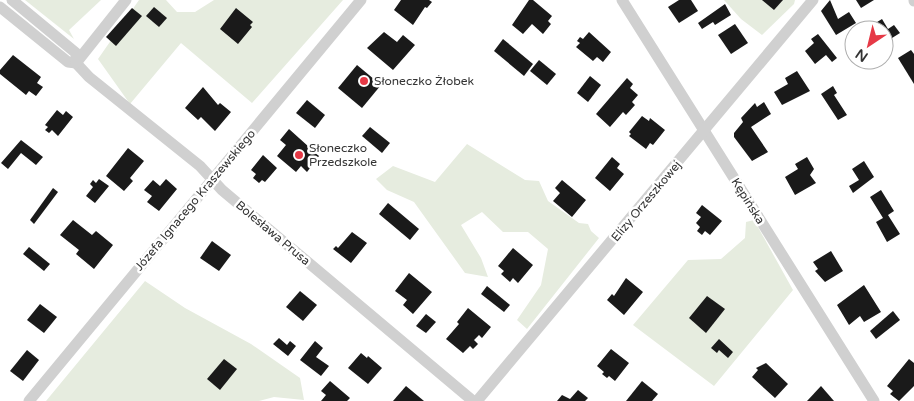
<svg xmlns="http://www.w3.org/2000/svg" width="914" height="401" viewBox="0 0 914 401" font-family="'Varela Round',sans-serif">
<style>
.green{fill:#e6ecdf}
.building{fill:#1a1a1a}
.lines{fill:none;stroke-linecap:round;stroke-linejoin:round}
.minor{stroke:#d0d0d0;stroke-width:11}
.poi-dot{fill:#e63946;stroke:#fff;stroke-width:2}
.labels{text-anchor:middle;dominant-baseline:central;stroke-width:5;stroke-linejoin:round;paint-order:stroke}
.poi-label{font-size:12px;fill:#333;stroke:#fff;text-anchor:start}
.street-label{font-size:12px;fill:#333;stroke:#fff}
</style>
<rect width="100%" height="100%" fill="#fff"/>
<g class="green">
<path d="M 25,0 L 101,0 L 69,30 L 74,39 Z"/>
<path d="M 139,0 L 166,0 L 177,12 L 195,12 L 214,0 L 343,0 L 252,103 L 181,43 L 130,104 L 98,59 Z"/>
<path d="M 724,0 L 795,0 L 794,4 L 762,35 L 741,19 Z"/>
<path d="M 467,144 L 525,180 L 539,181 L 548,201 L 579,223 L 588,224 L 591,231 L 599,238 L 527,329 L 517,320 L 541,285 L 548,249 L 528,232 L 503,232 L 482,212 L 461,225 L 481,258 L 488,277 L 465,273 L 414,202 L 387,190 L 376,179 L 393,166 L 435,182 Z"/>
<path d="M 754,220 L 793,290 L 714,386 L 633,325 L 688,260 L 721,259 L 745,238 L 746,222 Z"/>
<path d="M 145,281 L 185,308 L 251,344 L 300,378 L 304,400 L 274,397 L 259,401 L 46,401 Z"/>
</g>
<g class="building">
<path d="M 401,0 L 429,0 L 432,2 L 427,8 L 425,7 L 413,25 L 394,10 Z"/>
<path d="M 529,0 L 533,0 L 552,16 L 548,21 L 551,24 L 543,34 L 532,24 L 523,34 L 512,25 Z"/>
<path d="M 679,0 L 691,0 L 698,11 L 679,23 L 668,7 Z"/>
<path d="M 762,0 L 783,0 L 774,10 Z"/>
<path d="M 830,0 L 838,19 L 849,12 L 856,23 L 836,35 L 821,11 Z"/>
<path d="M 856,0 L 874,0 L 861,8 Z"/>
<path d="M 725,4 L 731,15 L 715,25 L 713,22 L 702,29 L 698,23 Z"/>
<path d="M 154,7 L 167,18 L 159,27 L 146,16 Z"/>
<path d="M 132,8 L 142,16 L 116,46 L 106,37 Z"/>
<path d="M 236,8 L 253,22 L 250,25 L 252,27 L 238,44 L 220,29 Z"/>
<path d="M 882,19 L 888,29 L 894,25 L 900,33 L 884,43 L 884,30 L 864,30 Z"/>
<path d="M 735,24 L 748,43 L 731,54 L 718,35 Z"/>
<path d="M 384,32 L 397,42 L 403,35 L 415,45 L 393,70 L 367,48 Z"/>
<path d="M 589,32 L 611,52 L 603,62 L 597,57 L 593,61 L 576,47 L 580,43 L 577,41 L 580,37 L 583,39 Z"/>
<path d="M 818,34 L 837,58 L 832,62 L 826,55 L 815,64 L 805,51 L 814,43 L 811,39 Z"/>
<path d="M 503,39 L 533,64 L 524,76 L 494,51 Z"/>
<path d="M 911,50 L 914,54 L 914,84 L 898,58 Z"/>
<path d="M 13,55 L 41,77 L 37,83 L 43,87 L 36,96 L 29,91 L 26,95 L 0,74 L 0,70 Z"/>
<path d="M 539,60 L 556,74 L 547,85 L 530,71 Z"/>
<path d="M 357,65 L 381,85 L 362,108 L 338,88 Z"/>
<path d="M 797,71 L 810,91 L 782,105 L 774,92 L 788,84 L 785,78 Z"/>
<path d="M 590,76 L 601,85 L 588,102 L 577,93 Z"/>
<path d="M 627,78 L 633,84 L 630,88 L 638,95 L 632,102 L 635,105 L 626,115 L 623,112 L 610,127 L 596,114 Z"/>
<path d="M 833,86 L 837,93 L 834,95 L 847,115 L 838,120 L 821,94 Z"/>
<path d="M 203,87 L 218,105 L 220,103 L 231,112 L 215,131 L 201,117 L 198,120 L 185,108 Z"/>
<path d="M 307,100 L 325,115 L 315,128 L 296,113 Z"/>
<path d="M 764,102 L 771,114 L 751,127 L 768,152 L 752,161 L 734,137 L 734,133 L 743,122 L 741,118 L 755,103 L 757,107 Z"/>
<path d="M 57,110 L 63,115 L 66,111 L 73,117 L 58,136 L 52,130 L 49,133 L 45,130 L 48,127 L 45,125 Z"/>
<path d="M 642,116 L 649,121 L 650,118 L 665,130 L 653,145 L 650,143 L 646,149 L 629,136 L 631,134 L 629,132 Z"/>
<path d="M 370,127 L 390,143 L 382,153 L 362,136 Z"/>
<path d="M 289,129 L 319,156 L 307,172 L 301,166 L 296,172 L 277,156 L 286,145 L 280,140 Z"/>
<path d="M 21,140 L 43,157 L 36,165 L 21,153 L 8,169 L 1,163 Z"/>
<path d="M 128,148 L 144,161 L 130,178 L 133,181 L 124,191 L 106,176 Z"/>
<path d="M 263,155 L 277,168 L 265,182 L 262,180 L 259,183 L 253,178 L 256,174 L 251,170 Z"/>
<path d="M 612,157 L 620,164 L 617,168 L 624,174 L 610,191 L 595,178 Z"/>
<path d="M 807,157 L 814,169 L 810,175 L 816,183 L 795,195 L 785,177 L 798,169 L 795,164 Z"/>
<path d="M 864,161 L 874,177 L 853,193 L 849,186 L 859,180 L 852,169 Z"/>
<path d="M 99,179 L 109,186 L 95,203 L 86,196 L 93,187 L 90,184 L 93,180 L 96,183 Z"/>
<path d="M 166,179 L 177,189 L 159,211 L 147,202 L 152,196 L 144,190 L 153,180 L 160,186 Z"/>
<path d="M 562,180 L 586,200 L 572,217 L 553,201 L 560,193 L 555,188 Z"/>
<path d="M 53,188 L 58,192 L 34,224 L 30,220 Z"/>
<path d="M 881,190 L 894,211 L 888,215 L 900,234 L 887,242 L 876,222 L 883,218 L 870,197 Z"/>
<path d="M 388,203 L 419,229 L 410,240 L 379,214 Z"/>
<path d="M 702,205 L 722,221 L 710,235 L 705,231 L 702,235 L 697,231 L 700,227 L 696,223 L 701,217 L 696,213 Z"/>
<path d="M 73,220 L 92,235 L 96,231 L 113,245 L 94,269 L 76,254 L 79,250 L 60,235 Z"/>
<path d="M 352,232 L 367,243 L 351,263 L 333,249 L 336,246 L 338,248 Z"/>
<path d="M 212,241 L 231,255 L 219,271 L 200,258 Z"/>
<path d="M 29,247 L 50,264 L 44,271 L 23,254 Z"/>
<path d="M 513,248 L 533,265 L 518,283 L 513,278 L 510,282 L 501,274 L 504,271 L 498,266 Z"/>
<path d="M 831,251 L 843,271 L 825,282 L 815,271 L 818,269 L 813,262 Z"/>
<path d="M 409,273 L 432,292 L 413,314 L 403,305 L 407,300 L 395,291 Z"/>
<path d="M 626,278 L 643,292 L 624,315 L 607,300 L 612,294 L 614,296 Z"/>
<path d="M 864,285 L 881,312 L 864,322 L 860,316 L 849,325 L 837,305 Z"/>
<path d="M 487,286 L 510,305 L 504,312 L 481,294 Z"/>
<path d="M 300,291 L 317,305 L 303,321 L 286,307 Z"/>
<path d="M 707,296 L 725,309 L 706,333 L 689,318 Z"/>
<path d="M 40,304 L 57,317 L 44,333 L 27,320 Z"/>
<path d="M 468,308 L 491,327 L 482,338 L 479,335 L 474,340 L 478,344 L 473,349 L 470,346 L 463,353 L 446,339 L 459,324 L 457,322 Z"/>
<path d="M 893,311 L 900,320 L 876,339 L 870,331 Z"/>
<path d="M 426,314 L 436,322 L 426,333 L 416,326 Z"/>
<path d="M 279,338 L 287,345 L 290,341 L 296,346 L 288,356 L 273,344 Z"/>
<path d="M 719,339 L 733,352 L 728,358 L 719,350 L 717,353 L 711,348 Z"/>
<path d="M 315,341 L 323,348 L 316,357 L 329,366 L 321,376 L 300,360 Z"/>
<path d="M 611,349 L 629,363 L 615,381 L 609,376 L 607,378 L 602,374 L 604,372 L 597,366 Z"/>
<path d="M 27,350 L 39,360 L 23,381 L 10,371 Z"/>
<path d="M 361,353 L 367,358 L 368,356 L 382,368 L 368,384 L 348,368 Z"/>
<path d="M 224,359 L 237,369 L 220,390 L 207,379 Z"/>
<path d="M 909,359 L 914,363 L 914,386 L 899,401 L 890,394 L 893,391 L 887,386 Z"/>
<path d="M 766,363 L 788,384 L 775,398 L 752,377 L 758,370 L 756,368 Z"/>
<path d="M 330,381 L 350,398 L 347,401 L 321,401 L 326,395 L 321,391 Z"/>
<path d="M 642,381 L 658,394 L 652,401 L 626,401 Z"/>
<path d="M 406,386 L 424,401 L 393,401 Z"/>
<path d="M 821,386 L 834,401 L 807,401 Z"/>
<path d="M 578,390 L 588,398 L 585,401 L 557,401 L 562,395 L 570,399 Z"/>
</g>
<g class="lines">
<g class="minor">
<path d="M 12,0 L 76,53 L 76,63 L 89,77 L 200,166 L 222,190 L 473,401"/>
<path d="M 622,0 L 874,401"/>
<path d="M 914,0 L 914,1"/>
<path d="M 0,7 L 68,62 L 76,63"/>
<path d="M 76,63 L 126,0"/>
<path d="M 29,401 L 361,0"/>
<path d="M 477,401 L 813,0"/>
</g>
</g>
<g class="poi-dot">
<circle cx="364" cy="81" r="5"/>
<circle cx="299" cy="155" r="5"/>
</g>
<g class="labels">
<g class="poi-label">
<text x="374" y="81">Słoneczko Żłobek</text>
<text x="309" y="148">Słoneczko<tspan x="309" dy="14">Przedszkole</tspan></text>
</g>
<g class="street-label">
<text transform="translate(195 200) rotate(-50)">Józefa Ignacego Kraszewskiego</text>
<text transform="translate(646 201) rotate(-50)">Elizy Orzeszkowej</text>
<text transform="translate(748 201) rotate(58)">Kępińska</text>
<text transform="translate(273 233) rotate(40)">Bolesława Prusa</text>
</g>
</g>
<g transform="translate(869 45) rotate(215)"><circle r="24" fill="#ffffff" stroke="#adadad"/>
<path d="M0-4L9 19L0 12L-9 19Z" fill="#e63946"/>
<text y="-8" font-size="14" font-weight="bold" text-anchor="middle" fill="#333333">N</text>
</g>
</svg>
